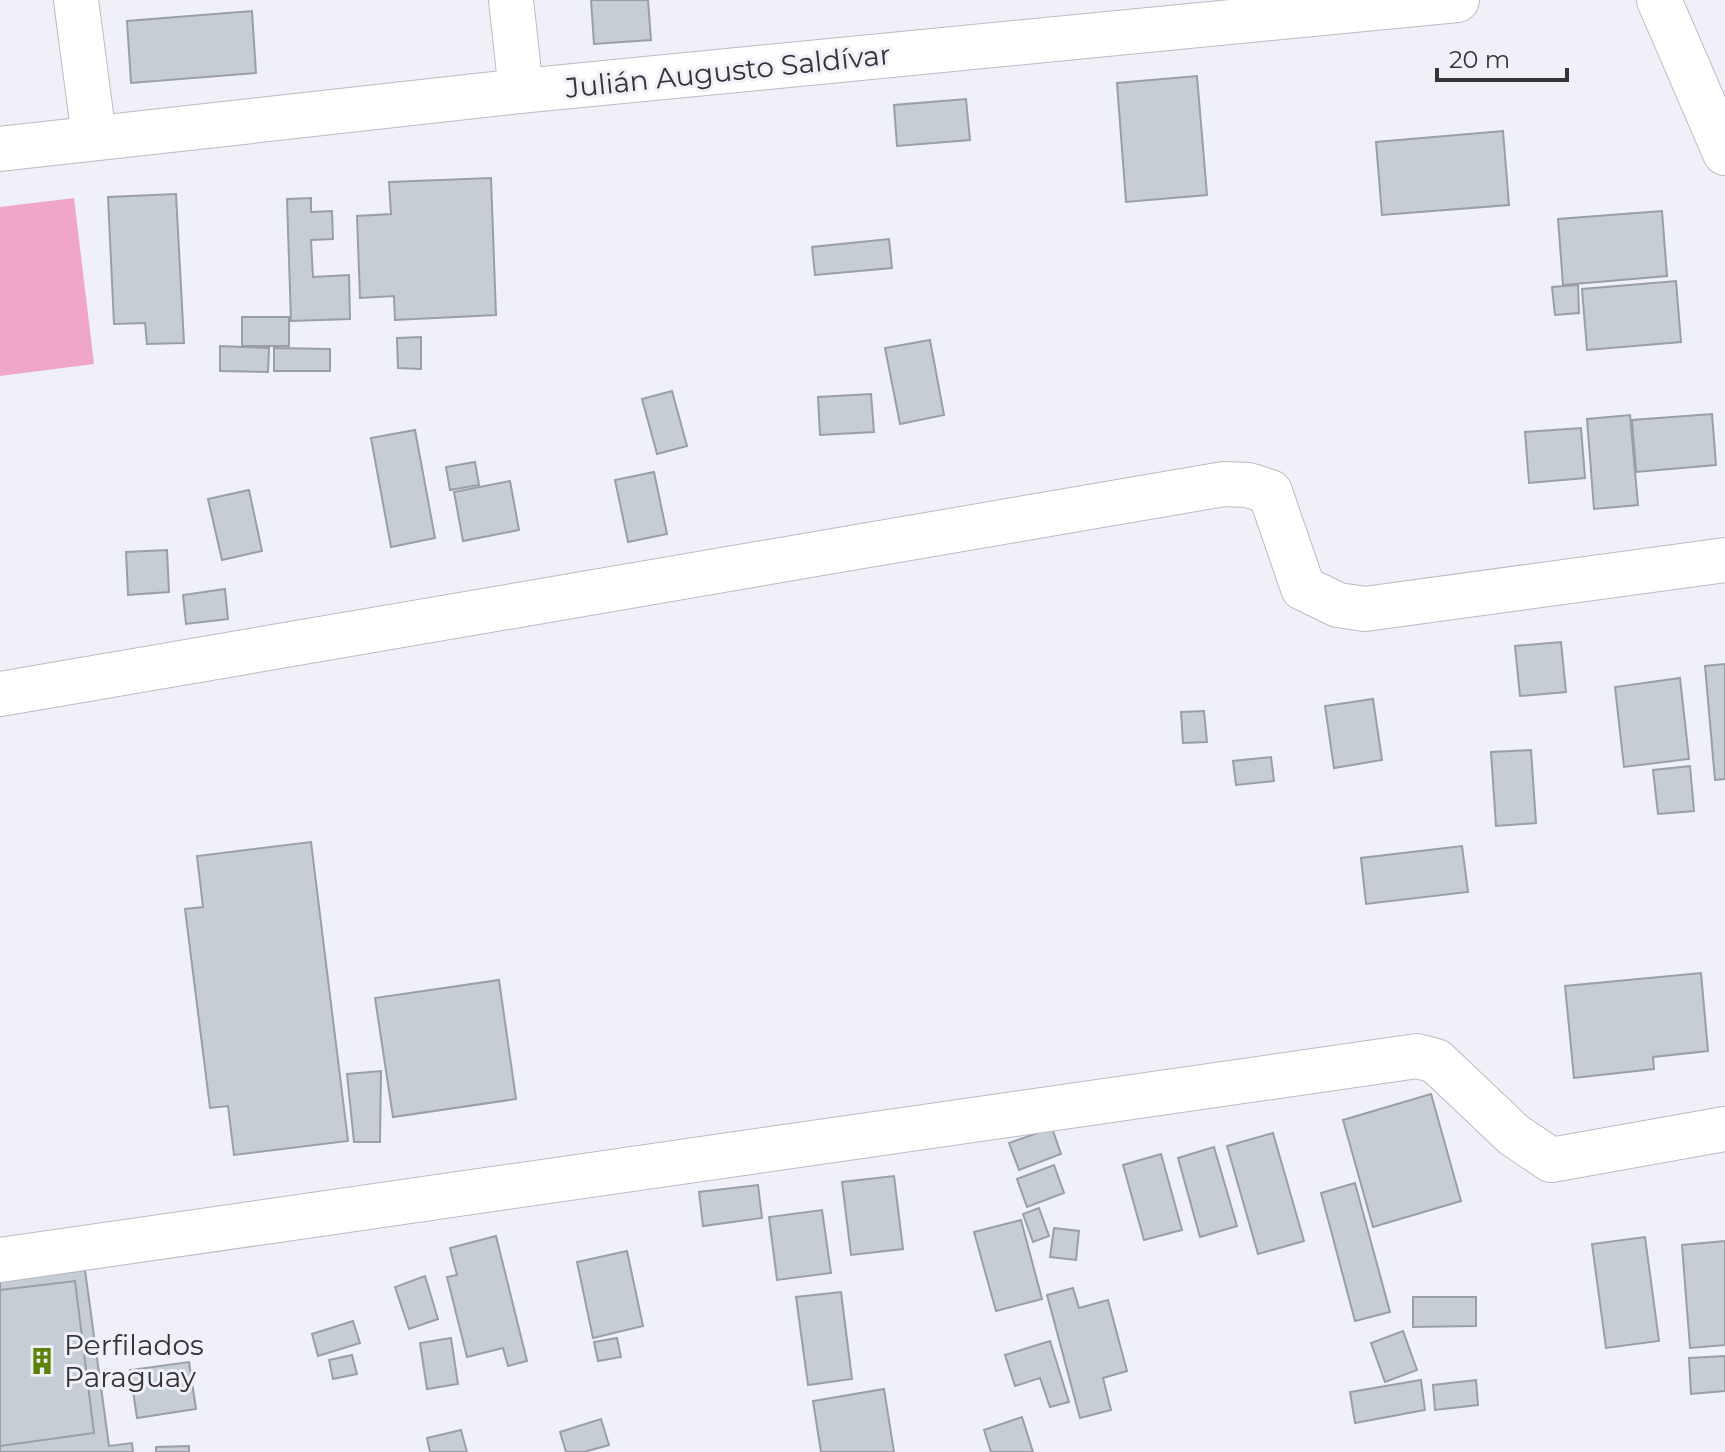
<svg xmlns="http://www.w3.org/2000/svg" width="1725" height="1452" viewBox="0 0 1725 1452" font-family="Montserrat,sans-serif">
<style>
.green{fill:#f0a6c7}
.building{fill:#c7cdd4;stroke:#9a9fa6;stroke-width:2}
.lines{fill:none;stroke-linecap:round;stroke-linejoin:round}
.street-casing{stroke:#bbbbc3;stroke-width:46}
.secondary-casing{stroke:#bbbbc3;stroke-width:46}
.street{stroke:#fff;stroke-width:44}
.secondary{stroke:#fff;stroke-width:44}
.labels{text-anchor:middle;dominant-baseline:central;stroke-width:6;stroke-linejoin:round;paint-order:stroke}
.street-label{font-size:28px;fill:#343437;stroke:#f0f0f9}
.poi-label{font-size:28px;fill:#343437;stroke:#f0f0f9;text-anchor:start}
</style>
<rect width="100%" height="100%" fill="#f0f0f9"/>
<path class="green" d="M 74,198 L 94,364 L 0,376 L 0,207 Z"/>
<g class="building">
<path d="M 591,0 L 648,0 L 651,40 L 594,44 Z"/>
<path d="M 252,11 L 256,73 L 131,83 L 127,21 Z"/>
<path d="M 1197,76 L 1207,195 L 1126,202 L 1117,83 Z"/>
<path d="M 966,99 L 970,140 L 897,146 L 894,105 Z"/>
<path d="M 1503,131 L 1509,205 L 1382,215 L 1376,142 Z"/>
<path d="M 491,178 L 496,315 L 395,320 L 394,296 L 360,298 L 357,216 L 391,214 L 389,182 Z"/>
<path d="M 176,194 L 184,343 L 147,344 L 145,323 L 114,324 L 108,197 Z"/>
<path d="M 311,198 L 311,212 L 332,211 L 333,239 L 311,240 L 313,277 L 349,275 L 350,319 L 291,321 L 287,199 Z"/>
<path d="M 1662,211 L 1667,276 L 1563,285 L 1558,219 Z"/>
<path d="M 889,239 L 892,268 L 815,275 L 812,247 Z"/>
<path d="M 1676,281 L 1681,342 L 1587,350 L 1582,289 Z"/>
<path d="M 1578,285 L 1579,313 L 1555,315 L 1552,287 Z"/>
<rect x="242" y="317" width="47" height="29"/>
<path d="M 421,337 L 421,369 L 398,368 L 397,338 Z"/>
<path d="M 930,340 L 944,415 L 900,424 L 885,348 Z"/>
<path d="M 220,346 L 269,348 L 268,372 L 220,371 Z"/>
<path d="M 274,348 L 330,349 L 330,371 L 274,371 Z"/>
<path d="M 672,391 L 687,446 L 657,454 L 642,399 Z"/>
<path d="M 871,394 L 874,432 L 820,435 L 818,397 Z"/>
<path d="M 1712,414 L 1716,465 L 1636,472 L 1632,420 Z"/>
<path d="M 1630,415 L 1638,505 L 1594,509 L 1587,419 Z"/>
<path d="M 1581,428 L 1585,478 L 1529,483 L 1525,432 Z"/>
<path d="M 415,430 L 435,538 L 391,547 L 371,438 Z"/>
<path d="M 475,462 L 479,485 L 450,490 L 446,467 Z"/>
<path d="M 654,472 L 667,534 L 628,542 L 615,480 Z"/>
<path d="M 510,481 L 519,530 L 463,541 L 454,492 Z"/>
<path d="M 249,490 L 262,551 L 222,560 L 208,499 Z"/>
<path d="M 167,550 L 169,592 L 128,595 L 126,552 Z"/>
<path d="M 225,589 L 228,619 L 186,624 L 183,595 Z"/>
<path d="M 1561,642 L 1566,692 L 1520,696 L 1515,646 Z"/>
<path d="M 1725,664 L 1725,779 L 1715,780 L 1705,666 Z"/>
<path d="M 1680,678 L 1689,759 L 1624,767 L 1615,687 Z"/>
<path d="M 1373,699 L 1382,760 L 1334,768 L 1325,706 Z"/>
<path d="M 1204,711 L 1207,742 L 1183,743 L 1181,712 Z"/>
<path d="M 1531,750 L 1536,823 L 1496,826 L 1491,752 Z"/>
<path d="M 1271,757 L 1274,781 L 1236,785 L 1233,761 Z"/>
<path d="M 1690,766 L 1694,811 L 1658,814 L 1653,770 Z"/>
<path d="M 311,842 L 348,1141 L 234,1155 L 228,1106 L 210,1108 L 185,909 L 203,907 L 197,856 Z"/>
<path d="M 1462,846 L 1468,892 L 1366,904 L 1361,858 Z"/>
<path d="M 1701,973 L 1708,1051 L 1653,1057 L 1654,1069 L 1574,1078 L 1565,986 Z"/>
<path d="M 499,980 L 516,1099 L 393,1117 L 375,998 Z"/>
<path d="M 381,1071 L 380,1142 L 354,1142 L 347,1074 Z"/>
<path d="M 1431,1094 L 1461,1201 L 1373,1227 L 1343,1120 Z"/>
<path d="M 1052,1128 L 1061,1154 L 1019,1170 L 1009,1143 Z"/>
<path d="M 1273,1133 L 1304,1241 L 1258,1254 L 1227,1146 Z"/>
<path d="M 1214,1147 L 1237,1226 L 1200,1237 L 1178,1158 Z"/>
<path d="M 1161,1154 L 1182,1230 L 1144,1240 L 1123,1165 Z"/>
<path d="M 1054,1165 L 1064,1193 L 1027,1207 L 1017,1179 Z"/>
<path d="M 894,1176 L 903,1249 L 851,1255 L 842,1182 Z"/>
<path d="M 1355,1183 L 1390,1312 L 1355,1321 L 1321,1193 Z"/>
<path d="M 758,1185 L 762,1218 L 703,1226 L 699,1192 Z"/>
<path d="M 1039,1208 L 1049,1236 L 1033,1242 L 1023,1214 Z"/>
<path d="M 822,1210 L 831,1273 L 777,1280 L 769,1217 Z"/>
<path d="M 1021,1220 L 1042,1299 L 996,1311 L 974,1232 Z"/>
<path d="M 1054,1228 L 1079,1231 L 1076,1260 L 1050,1257 Z"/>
<path d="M 496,1236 L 527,1361 L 508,1366 L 503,1348 L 467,1357 L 447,1277 L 457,1275 L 450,1248 Z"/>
<path d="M 1645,1237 L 1659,1341 L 1606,1348 L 1592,1244 Z"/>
<path d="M 1725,1241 L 1725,1345 L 1690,1348 L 1682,1245 Z"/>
<path d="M 627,1251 L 643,1326 L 593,1338 L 577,1262 Z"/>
<path d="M 85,1270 L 109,1446 L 132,1443 L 133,1452 L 0,1452 L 0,1281 Z"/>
<path d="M 425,1276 L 438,1319 L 409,1329 L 395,1287 Z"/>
<path d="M 75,1281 L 94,1433 L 0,1446 L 0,1290 Z"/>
<path d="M 1073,1288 L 1079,1308 L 1108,1300 L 1127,1371 L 1103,1378 L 1111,1410 L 1080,1418 L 1047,1295 Z"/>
<path d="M 841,1292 L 852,1379 L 808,1385 L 796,1297 Z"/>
<path d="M 1413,1297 L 1476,1297 L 1476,1326 L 1413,1327 Z"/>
<path d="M 353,1321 L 360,1343 L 318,1356 L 312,1334 Z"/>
<path d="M 1403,1331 L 1417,1370 L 1385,1382 L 1371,1343 Z"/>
<path d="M 451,1338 L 458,1384 L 427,1389 L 420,1343 Z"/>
<path d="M 617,1338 L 621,1357 L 598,1361 L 594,1342 Z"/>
<path d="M 1050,1341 L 1069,1402 L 1050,1407 L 1040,1378 L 1015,1386 L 1005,1355 Z"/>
<path d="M 352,1355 L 357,1374 L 333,1379 L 329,1360 Z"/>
<path d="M 1725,1356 L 1725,1391 L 1691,1394 L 1689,1358 Z"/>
<path d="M 189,1362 L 196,1409 L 137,1418 L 130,1370 Z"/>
<path d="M 1421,1380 L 1425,1410 L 1355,1423 L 1350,1392 Z"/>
<path d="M 1476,1380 L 1478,1405 L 1435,1410 L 1433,1385 Z"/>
<path d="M 884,1389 L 894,1452 L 821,1452 L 813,1401 Z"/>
<path d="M 1022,1417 L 1033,1452 L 991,1452 L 984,1430 Z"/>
<path d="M 601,1419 L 609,1445 L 584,1452 L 566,1452 L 560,1432 Z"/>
<path d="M 461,1430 L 467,1452 L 430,1452 L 427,1438 Z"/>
<path d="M 189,1446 L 189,1452 L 156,1452 L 156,1447 Z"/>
</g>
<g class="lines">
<g class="street-casing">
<g id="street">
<path d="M 76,0 L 94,137"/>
<path d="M 511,0 L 521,91"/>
<path d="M 1659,0 L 1725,153"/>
<path d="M 0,694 L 1224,484 L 1248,485 L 1270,492 L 1303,588 L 1338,605 L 1365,609 L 1725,560"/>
<path d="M 0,1260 L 1417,1056 L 1436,1061 L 1514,1135 L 1551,1160 L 1725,1129"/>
</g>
</g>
<g class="secondary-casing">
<path id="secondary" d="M 0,149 L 521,91 L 1457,0"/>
</g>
<use href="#street" class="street"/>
<use href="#secondary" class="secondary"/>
</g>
<defs>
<g id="building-bare" transform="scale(2.16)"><path d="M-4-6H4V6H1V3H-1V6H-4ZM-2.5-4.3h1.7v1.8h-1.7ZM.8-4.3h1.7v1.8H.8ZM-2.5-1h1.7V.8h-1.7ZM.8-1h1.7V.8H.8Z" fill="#5a8308" stroke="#f0f0f9" stroke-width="2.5" paint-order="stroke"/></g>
</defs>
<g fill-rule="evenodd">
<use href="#building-bare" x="42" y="1361"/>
</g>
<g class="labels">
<g class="street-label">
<text transform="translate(728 71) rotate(-6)">Julián Augusto Saldívar</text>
</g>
<g class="poi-label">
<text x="64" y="1345">Perfilados<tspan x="64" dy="32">Paraguay</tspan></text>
</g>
</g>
<path d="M1437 68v12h130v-12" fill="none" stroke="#343437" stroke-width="4"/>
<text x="1449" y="68" font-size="24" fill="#343437" stroke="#f0f0f9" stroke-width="6" paint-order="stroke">20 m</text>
</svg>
